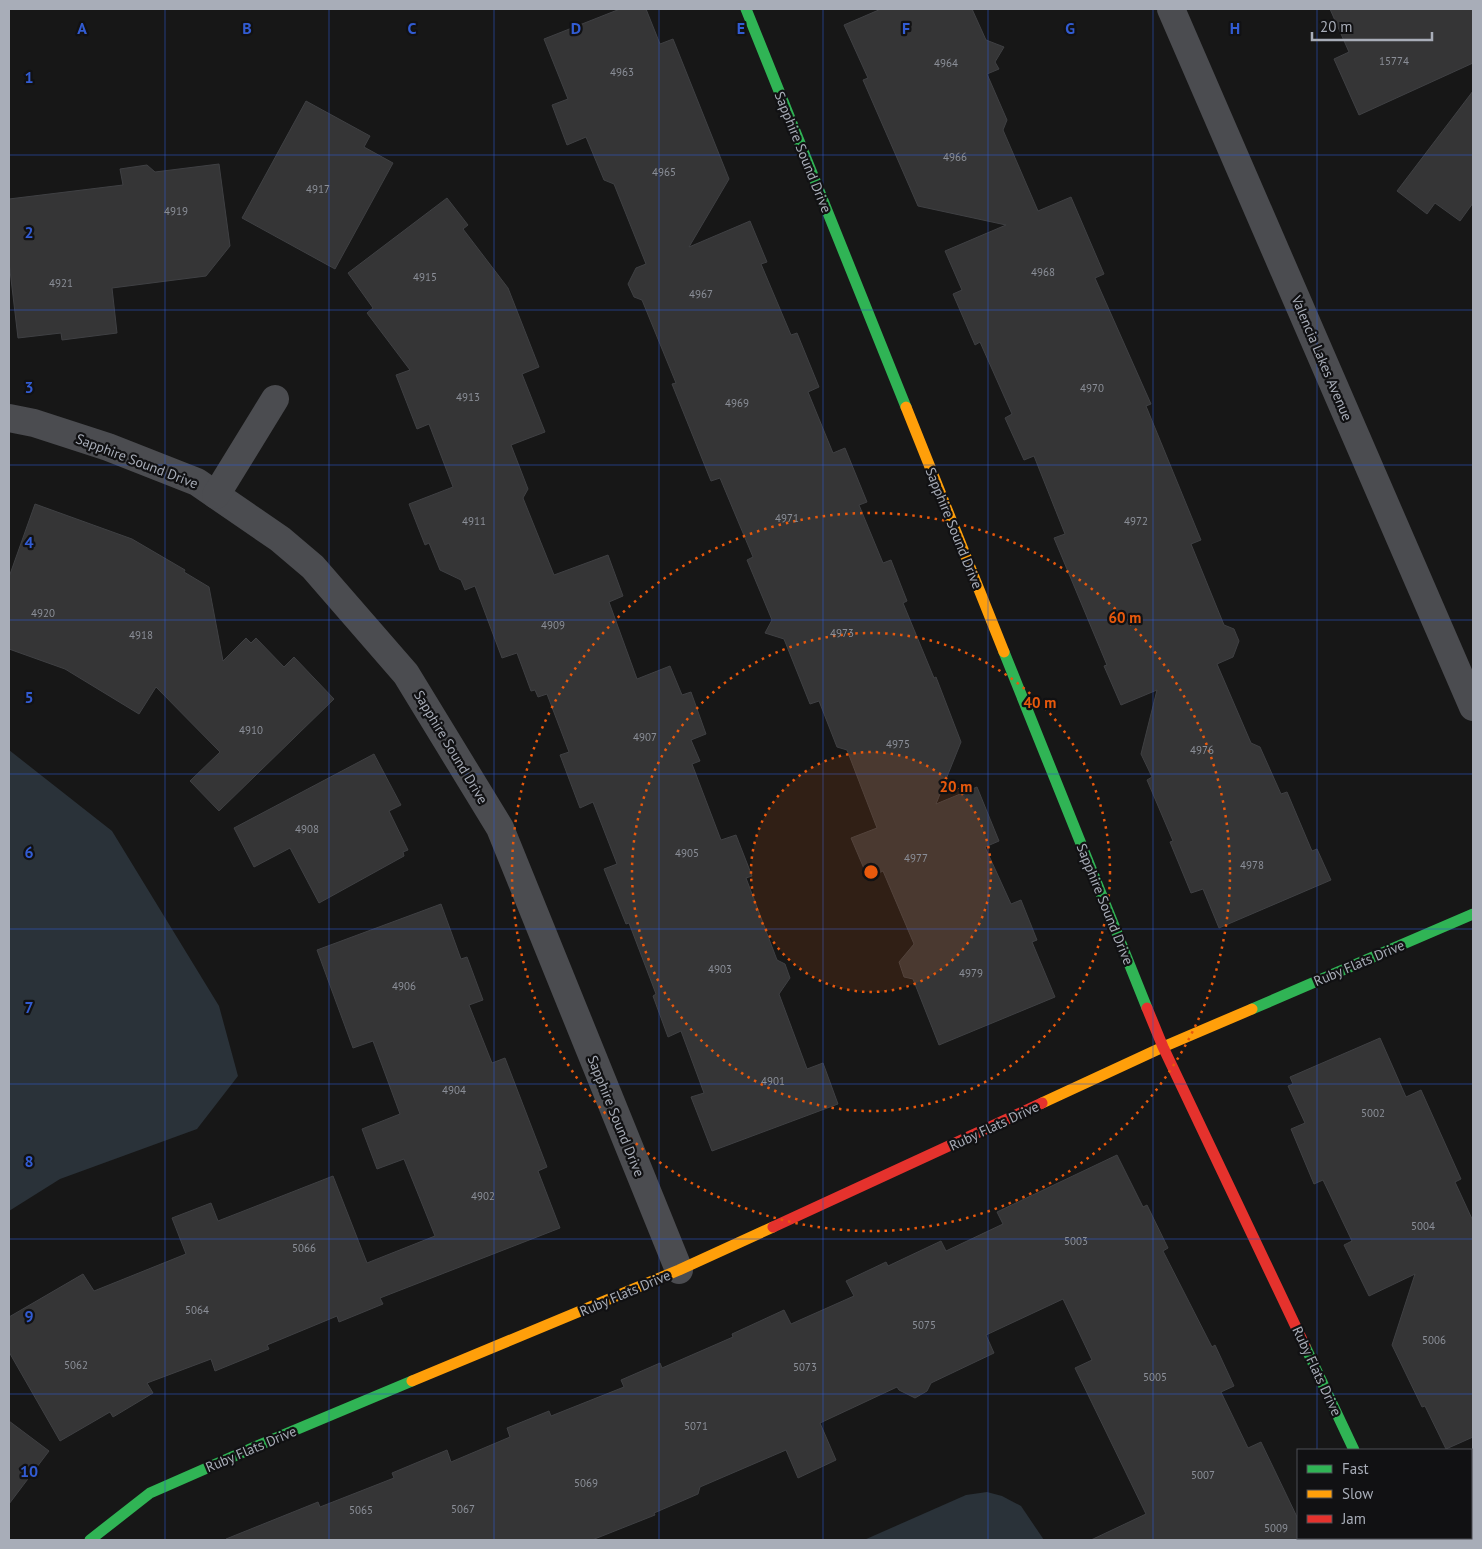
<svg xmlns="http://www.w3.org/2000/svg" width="1482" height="1549" viewBox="0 0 1482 1549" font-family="'PT Sans',sans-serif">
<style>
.water{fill:#2a3239}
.building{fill:#353536;stroke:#3f4043}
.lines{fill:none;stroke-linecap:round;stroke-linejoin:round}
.street{stroke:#4b4c50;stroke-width:28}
.fast{stroke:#30b455;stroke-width:11}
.slow{stroke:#ff9f0a;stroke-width:11}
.jam{stroke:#e5322d;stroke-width:11}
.grid{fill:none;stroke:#325cd3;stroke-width:1;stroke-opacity:0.55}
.ring{fill:none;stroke:#e8590c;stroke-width:2.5;stroke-dasharray:2.5 5}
.labels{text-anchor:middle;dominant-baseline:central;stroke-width:4.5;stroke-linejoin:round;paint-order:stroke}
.number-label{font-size:11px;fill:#8b8f98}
.street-label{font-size:14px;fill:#a8adb8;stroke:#111113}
.grid-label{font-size:16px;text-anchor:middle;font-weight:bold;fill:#325cd3;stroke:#111113;stroke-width:4.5;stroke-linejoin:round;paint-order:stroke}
.centre{fill:#e8590c;stroke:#111113;stroke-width:2.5}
.ring-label{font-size:15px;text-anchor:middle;font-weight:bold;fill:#e8590c;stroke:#111113;stroke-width:4.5;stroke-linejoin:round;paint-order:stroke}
</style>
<rect width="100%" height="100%" fill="#171717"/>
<g class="water">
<path d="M 9,750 L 112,831 L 219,1006 L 238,1076 L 197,1129 L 60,1179 L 9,1211 Z"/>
<path d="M 987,1492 L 1002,1496 L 1021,1506 L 1044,1540 L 864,1540 L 966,1495 Z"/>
</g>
<g class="building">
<path d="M 620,9 L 646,9 L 660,44 L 673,39 L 729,179 L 689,247 L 750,221 L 767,262 L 761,264 L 791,335 L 797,333 L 819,387 L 808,392 L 833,453 L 845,448 L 867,502 L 859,505 L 883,563 L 891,560 L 907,601 L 903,603 L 934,678 L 936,677 L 961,742 L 936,804 L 977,787 L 999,841 L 985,847 L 1011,904 L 1021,900 L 1037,940 L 1032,942 L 1055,997 L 939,1045 L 913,979 L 904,977 L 899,962 L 914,944 L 883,871 L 868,878 L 851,838 L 877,828 L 847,750 L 837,747 L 819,701 L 810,704 L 784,639 L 765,633 L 772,620 L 747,560 L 753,557 L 720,478 L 711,481 L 672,384 L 676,383 L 642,300 L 634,297 L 628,284 L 636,268 L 646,264 L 614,184 L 604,180 L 586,137 L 567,145 L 552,105 L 568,99 L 544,39 Z"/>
<path d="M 881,9 L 972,9 L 986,40 L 1004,47 L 995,62 L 999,69 L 987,74 L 1007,120 L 1003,130 L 1038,211 L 1071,197 L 1104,274 L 1095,278 L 1151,404 L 1146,406 L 1201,540 L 1191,544 L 1224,625 L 1234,629 L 1239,641 L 1233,657 L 1217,664 L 1251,743 L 1260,747 L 1281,794 L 1287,792 L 1312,851 L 1317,849 L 1331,880 L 1219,928 L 1203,889 L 1191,893 L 1170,842 L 1173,841 L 1147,780 L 1152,777 L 1141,754 L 1157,690 L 1121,705 L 1104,666 L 1107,665 L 1054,538 L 1065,534 L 1034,456 L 1024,460 L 1005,418 L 1012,414 L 980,342 L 975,345 L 953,294 L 962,290 L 945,251 L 1006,225 L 918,206 L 863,80 L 868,78 L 844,25 Z"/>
<path d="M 1330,9 L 1473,9 L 1473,63 L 1359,115 L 1334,59 L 1349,52 Z"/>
<path d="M 1473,91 L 1473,203 L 1460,221 L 1435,203 L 1427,214 L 1397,191 Z"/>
<path d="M 306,101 L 370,136 L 364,147 L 393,163 L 335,269 L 242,218 Z"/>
<path d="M 219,164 L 230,246 L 206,276 L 112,288 L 117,333 L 62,340 L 61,333 L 18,338 L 9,262 L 9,199 L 123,185 L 120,169 L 147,165 L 155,172 Z"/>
<path d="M 447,198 L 468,225 L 463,229 L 508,288 L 539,367 L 522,374 L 545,432 L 511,445 L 528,489 L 523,498 L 554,575 L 608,555 L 623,596 L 609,602 L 637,679 L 670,666 L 682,695 L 691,692 L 706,734 L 691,740 L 700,761 L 692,764 L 721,840 L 736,835 L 752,876 L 746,878 L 777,960 L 785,964 L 790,978 L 779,994 L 807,1069 L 823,1063 L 838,1104 L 712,1151 L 691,1097 L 704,1093 L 681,1031 L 668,1037 L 653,996 L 656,994 L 629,923 L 626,924 L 604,869 L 617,864 L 593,802 L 580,808 L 560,755 L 569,752 L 547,694 L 538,697 L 535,690 L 531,691 L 517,653 L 502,658 L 475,586 L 465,590 L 461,580 L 440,570 L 429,543 L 425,545 L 409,504 L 453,487 L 429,424 L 417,429 L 396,375 L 410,370 L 367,313 L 373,308 L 348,273 Z"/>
<path d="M 35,504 L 132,539 L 185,570 L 184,572 L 209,587 L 223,661 L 246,638 L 251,643 L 256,638 L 284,667 L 294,657 L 334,699 L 219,811 L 190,781 L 220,752 L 156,687 L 139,714 L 65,669 L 9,649 L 9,577 Z"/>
<path d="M 374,754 L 401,805 L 389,811 L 408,850 L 403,852 L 404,856 L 319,903 L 290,848 L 254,867 L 234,828 Z"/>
<path d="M 441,904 L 461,959 L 467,957 L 483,1000 L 469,1005 L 492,1063 L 505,1058 L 547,1167 L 538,1171 L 560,1228 L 380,1298 L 383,1304 L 339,1322 L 337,1316 L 267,1345 L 269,1349 L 215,1371 L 211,1359 L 147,1383 L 153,1393 L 113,1417 L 110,1412 L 60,1441 L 9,1352 L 9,1317 L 83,1274 L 94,1291 L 186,1254 L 172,1218 L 211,1203 L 218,1221 L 333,1176 L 367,1263 L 435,1236 L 404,1159 L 377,1169 L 362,1129 L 400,1114 L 373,1041 L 353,1048 L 317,950 Z"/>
<path d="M 1380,1038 L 1406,1097 L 1421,1090 L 1461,1179 L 1455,1182 L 1473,1221 L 1473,1437 L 1446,1449 L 1425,1406 L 1422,1407 L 1392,1345 L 1415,1274 L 1369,1296 L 1344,1245 L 1352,1241 L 1323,1180 L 1314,1184 L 1291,1129 L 1305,1123 L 1288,1086 L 1293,1084 L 1290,1077 Z"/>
<path d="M 1117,1155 L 1143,1207 L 1147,1205 L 1168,1248 L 1163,1251 L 1212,1347 L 1215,1345 L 1234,1386 L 1221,1392 L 1248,1448 L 1261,1442 L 1298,1519 L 1298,1538 L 1307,1538 L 1308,1540 L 1091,1540 L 1146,1514 L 1075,1368 L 1092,1360 L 1063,1299 L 986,1335 L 994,1353 L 931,1383 L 927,1391 L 915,1398 L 899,1390 L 897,1387 L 820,1423 L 836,1460 L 798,1478 L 786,1450 L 700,1487 L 698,1494 L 654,1513 L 655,1515 L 592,1540 L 226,1540 L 226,1539 L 318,1502 L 320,1507 L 394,1478 L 392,1473 L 447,1450 L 451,1462 L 510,1437 L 507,1428 L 549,1411 L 551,1416 L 624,1387 L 621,1380 L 660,1363 L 662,1368 L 733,1337 L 732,1334 L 784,1310 L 791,1324 L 854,1296 L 846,1281 L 886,1262 L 888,1266 L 941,1241 L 946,1251 L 1003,1224 L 997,1212 Z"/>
<path d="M 9,1421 L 49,1451 L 9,1504 Z"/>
</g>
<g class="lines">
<g class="street">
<path d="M 1171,9 L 1473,707"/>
<path d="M 9,418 L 34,423 L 108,447 L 197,482 L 280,539 L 313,567 L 406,674 L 500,828 L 679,1270"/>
<path d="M 216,495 L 275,399"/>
<path d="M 1396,1538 L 1397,1540"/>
</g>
<g class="fast">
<path d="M 746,9 L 906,407"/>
<path d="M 1004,652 L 1147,1008"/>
<path d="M 1252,1009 L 1473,914"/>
<path d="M 1305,1346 L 1354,1450"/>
<path d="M 90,1540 L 150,1493 L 257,1446 L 412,1381"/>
</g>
<g class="slow">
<path d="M 906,407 L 1004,652"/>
<path d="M 1042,1103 L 1163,1047 L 1252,1009"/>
<path d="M 412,1381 L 679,1270 L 773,1227"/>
</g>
<g class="jam">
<path d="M 1147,1008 L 1163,1047 L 1305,1346"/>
<path d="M 773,1227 L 1042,1103"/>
</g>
</g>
<path class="grid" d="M 165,9 L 165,1540M 329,9 L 329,1540M 494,9 L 494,1540M 659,9 L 659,1540M 823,9 L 823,1540M 988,9 L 988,1540M 1153,9 L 1153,1540M 1317,9 L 1317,1450M 9,155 L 1473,155M 9,310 L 1473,310M 9,465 L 1473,465M 9,620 L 1473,620M 9,774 L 1473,774M 9,929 L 1473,929M 9,1084 L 1473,1084M 9,1239 L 1473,1239M 9,1394 L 1473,1394M 1317,1538 L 1317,1540"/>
<circle cx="871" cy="872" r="120" fill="#e8590c" fill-opacity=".12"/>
<g class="ring">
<circle cx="871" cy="872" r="120"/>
<circle cx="871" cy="872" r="239"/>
<circle cx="871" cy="872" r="359"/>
</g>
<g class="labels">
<g class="number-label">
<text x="1394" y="61">15774</text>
<text x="946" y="63">4964</text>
<text x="622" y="72">4963</text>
<text x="955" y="157">4966</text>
<text x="664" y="172">4965</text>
<text x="318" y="189">4917</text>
<text x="176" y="211">4919</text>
<text x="1043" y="272">4968</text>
<text x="425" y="277">4915</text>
<text x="61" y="283">4921</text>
<text x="701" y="294">4967</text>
<text x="1092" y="388">4970</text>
<text x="468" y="397">4913</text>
<text x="737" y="403">4969</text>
<text x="787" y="518">4971</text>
<text x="474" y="521">4911</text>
<text x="1136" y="521">4972</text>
<text x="43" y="613">4920</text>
<text x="553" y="625">4909</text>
<text x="842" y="633">4973</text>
<text x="141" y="635">4918</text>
<text x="251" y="730">4910</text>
<text x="645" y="737">4907</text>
<text x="898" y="744">4975</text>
<text x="1202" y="750">4976</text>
<text x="307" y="829">4908</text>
<text x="687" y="853">4905</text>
<text x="916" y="858">4977</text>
<text x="1252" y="865">4978</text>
<text x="720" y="969">4903</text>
<text x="971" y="973">4979</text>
<text x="404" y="986">4906</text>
<text x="773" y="1081">4901</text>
<text x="454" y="1090">4904</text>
<text x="1373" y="1113">5002</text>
<text x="483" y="1196">4902</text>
<text x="1423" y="1226">5004</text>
<text x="1076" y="1241">5003</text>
<text x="304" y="1248">5066</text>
<text x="197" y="1310">5064</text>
<text x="924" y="1325">5075</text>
<text x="1434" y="1340">5006</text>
<text x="76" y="1365">5062</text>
<text x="805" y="1367">5073</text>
<text x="1155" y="1377">5005</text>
<text x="696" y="1426">5071</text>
<text x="1203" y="1475">5007</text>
<text x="586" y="1483">5069</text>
<text x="463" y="1509">5067</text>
<text x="361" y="1510">5065</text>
<text x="1276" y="1528">5009</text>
</g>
<g class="street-label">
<text transform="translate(803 152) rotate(68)">Sapphire Sound Drive</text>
<text transform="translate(1322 358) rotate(67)">Valencia Lakes Avenue</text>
<text transform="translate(137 461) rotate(21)">Sapphire Sound Drive</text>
<text transform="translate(954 528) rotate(68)">Sapphire Sound Drive</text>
<text transform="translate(451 747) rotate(59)">Sapphire Sound Drive</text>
<text transform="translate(1105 904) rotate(68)">Sapphire Sound Drive</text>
<text transform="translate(1359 963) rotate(-23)">Ruby Flats Drive</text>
<text transform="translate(616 1116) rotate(68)">Sapphire Sound Drive</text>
<text transform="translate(994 1126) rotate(-25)">Ruby Flats Drive</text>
<text transform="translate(625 1293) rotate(-23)">Ruby Flats Drive</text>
<text transform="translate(1317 1371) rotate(65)">Ruby Flats Drive</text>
<text transform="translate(251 1449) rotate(-23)">Ruby Flats Drive</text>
</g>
</g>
<g class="grid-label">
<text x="82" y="34">A</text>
<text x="247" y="34">B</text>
<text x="412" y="34">C</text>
<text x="576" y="34">D</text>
<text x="741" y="34">E</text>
<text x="906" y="34">F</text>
<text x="1070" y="34">G</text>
<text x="1235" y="34">H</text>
<text x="29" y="83">1</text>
<text x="29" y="238">2</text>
<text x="29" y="393">3</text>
<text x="29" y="548">4</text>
<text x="29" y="703">5</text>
<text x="29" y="858">6</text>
<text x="29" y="1013">7</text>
<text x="29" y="1167">8</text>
<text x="29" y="1322">9</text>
<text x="29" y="1477">10</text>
</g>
<circle cx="871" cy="872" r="8" class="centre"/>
<g class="ring-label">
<text x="1125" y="623">60 m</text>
<text x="1040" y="708">40 m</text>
<text x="956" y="792">20 m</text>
</g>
<rect width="1482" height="1549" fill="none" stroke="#a8adb8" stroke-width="20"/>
<rect x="1297" y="1449" width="175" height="90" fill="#111113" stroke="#4d4f55"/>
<rect x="1307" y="1465" width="25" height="8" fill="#30b455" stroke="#4d4f55"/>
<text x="1342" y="1474" font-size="15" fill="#a8adb8">Fast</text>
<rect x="1307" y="1490" width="25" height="8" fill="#ff9f0a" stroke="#4d4f55"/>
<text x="1342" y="1499" font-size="15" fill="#a8adb8">Slow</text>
<rect x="1307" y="1515" width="25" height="8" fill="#e5322d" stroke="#4d4f55"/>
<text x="1342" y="1524" font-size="15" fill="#a8adb8">Jam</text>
<path d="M1312 32v8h120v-8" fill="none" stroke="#a8adb8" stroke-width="2.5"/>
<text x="1320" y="32" font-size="15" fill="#a8adb8" stroke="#111113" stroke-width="4" paint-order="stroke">20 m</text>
</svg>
